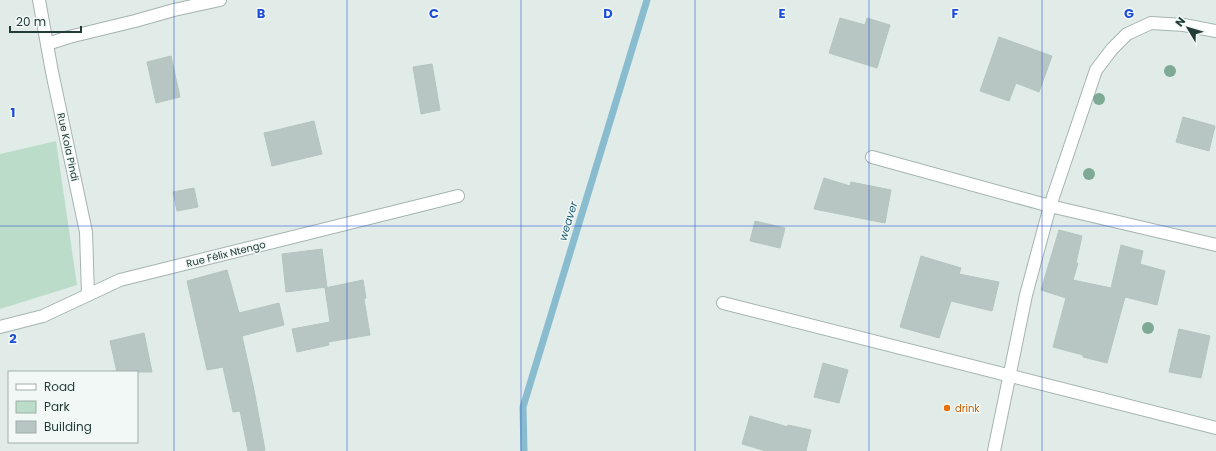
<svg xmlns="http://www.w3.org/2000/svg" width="1216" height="451" viewBox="0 0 1216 451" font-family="Poppins,sans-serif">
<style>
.green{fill:#bbdcc8}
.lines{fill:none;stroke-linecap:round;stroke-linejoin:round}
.stream{stroke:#8abcd0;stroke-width:7}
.building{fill:#b7c6c2;stroke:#b4c5c0}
.minor-casing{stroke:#a4b4b0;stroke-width:14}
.minor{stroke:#fff;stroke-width:12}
.tree{fill:#7ea995}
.grid{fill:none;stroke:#1d4ed8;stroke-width:1;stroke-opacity:0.55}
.food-dot{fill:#e8710a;stroke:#f2f8f6;stroke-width:1.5}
.labels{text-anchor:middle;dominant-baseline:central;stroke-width:3;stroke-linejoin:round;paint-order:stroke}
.street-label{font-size:10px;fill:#223c38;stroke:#f2f8f6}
.food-label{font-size:10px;fill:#c56008;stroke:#f2f8f6;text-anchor:start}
.water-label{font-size:11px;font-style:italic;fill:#1d5c77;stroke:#f2f8f6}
.grid-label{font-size:13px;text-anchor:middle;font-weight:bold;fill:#1d4ed8;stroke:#f2f8f6;stroke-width:3;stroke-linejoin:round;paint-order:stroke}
</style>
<rect width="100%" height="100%" fill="#e1ece8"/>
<path class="green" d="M 56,141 L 77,285 L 0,309 L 0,154 Z"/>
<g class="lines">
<path class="stream" d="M 524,451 L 523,407 L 647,0"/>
</g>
<g class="building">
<path d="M 840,18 L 865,25 L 867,18 L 890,25 L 877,68 L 829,53 Z"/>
<path d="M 999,37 L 1052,56 L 1039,92 L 1016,83 L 1009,101 L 980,91 Z"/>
<path d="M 171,56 L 180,97 L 156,103 L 147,62 Z"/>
<path d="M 432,64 L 440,110 L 421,114 L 413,67 Z"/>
<path d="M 1183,117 L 1215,126 L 1209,151 L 1176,142 Z"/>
<path d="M 314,121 L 322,154 L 272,166 L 264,133 Z"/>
<path d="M 824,178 L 850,186 L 851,182 L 891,190 L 885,223 L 814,209 Z"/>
<path d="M 194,188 L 198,207 L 177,211 L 173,192 Z"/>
<path d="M 755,221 L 785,228 L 780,248 L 750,241 Z"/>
<path d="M 1059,230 L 1082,236 L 1076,263 L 1078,263 L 1073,280 L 1111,288 L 1121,245 L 1143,251 L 1140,264 L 1165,271 L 1157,305 L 1125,297 L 1107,363 L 1083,357 L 1083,355 L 1053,347 L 1066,298 L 1041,290 Z"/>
<path d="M 322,249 L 327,287 L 286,292 L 282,254 Z"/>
<path d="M 921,256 L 961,268 L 959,274 L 999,282 L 992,311 L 951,301 L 939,338 L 900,327 Z"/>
<path d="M 227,270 L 239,313 L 279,303 L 284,325 L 242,336 L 254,390 L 265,450 L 261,451 L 248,451 L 240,411 L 233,412 L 223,367 L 207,370 L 187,281 Z"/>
<path d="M 363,280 L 366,298 L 364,299 L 370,335 L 328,342 L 329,345 L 297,352 L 292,329 L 330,322 L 325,288 Z"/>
<path d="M 1179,329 L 1210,336 L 1201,378 L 1169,372 Z"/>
<path d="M 144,333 L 152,372 L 117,372 L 110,341 Z"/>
<path d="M 823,363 L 848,370 L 839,403 L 814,397 Z"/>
<path d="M 750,416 L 788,427 L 788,425 L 811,430 L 806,451 L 766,451 L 742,444 Z"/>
</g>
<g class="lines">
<g class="minor-casing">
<g id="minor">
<path d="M 39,0 L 52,72 L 86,232 L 88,295"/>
<path d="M 47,44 L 69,37 L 135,21 L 174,10 L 220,0"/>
<path d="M 872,157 L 1050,206 L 1216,245"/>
<path d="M 723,303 L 1216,428"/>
<path d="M 0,327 L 43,316 L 120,280 L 458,196"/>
<path d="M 994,451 L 1026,295 L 1050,206 L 1096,70 L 1112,49 L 1127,34 L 1151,23 L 1184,25 L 1216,31"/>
</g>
</g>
<use href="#minor" class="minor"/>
</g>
<g class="tree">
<circle cx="1170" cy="71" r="6"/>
<circle cx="1099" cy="99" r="6"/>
<circle cx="1089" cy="174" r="6"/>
<circle cx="1148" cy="328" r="6"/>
</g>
<path class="grid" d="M 174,0 L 174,451M 347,0 L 347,451M 521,0 L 521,451M 695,0 L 695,451M 869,0 L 869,451M 1042,0 L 1042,451M 0,226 L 1216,226"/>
<circle class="food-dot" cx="947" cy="408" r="4"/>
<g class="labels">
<g class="street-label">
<text transform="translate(68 147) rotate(78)">Rue Kola Pindi</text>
<text transform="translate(226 254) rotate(-14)">Rue Félix Ntengo</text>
</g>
<g class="food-label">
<text x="955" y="408">drink</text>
</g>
<g class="water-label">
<text transform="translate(568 221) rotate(-73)">weaver</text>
</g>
</g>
<g class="grid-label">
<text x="261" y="18">B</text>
<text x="434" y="18">C</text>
<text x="608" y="18">D</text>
<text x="782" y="18">E</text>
<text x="955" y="18">F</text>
<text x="1129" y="18">G</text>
<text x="13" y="117">1</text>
<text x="13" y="343">2</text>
</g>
<rect x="8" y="371" width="130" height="72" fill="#f2f8f6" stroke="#9fadaa"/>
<rect x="16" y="384" width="20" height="6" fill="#ffffff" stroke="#9fadaa"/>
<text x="44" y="391" font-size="12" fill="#223c38">Road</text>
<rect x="16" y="401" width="20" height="12" fill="#bbdcc8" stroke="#9fadaa"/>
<text x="44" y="411" font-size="12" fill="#223c38">Park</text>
<rect x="16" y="421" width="20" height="12" fill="#b7c6c2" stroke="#9fadaa"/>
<text x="44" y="431" font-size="12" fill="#223c38">Building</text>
<g transform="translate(1188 28) rotate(308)" stroke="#f2f8f6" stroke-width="3" paint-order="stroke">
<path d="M0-3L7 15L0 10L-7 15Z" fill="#223c38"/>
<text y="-6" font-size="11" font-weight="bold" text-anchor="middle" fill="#223c38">N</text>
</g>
<path d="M10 26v6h71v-6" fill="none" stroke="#223c38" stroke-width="2"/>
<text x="16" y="26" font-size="12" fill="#223c38" stroke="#f2f8f6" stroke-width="3" paint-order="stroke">20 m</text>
</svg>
